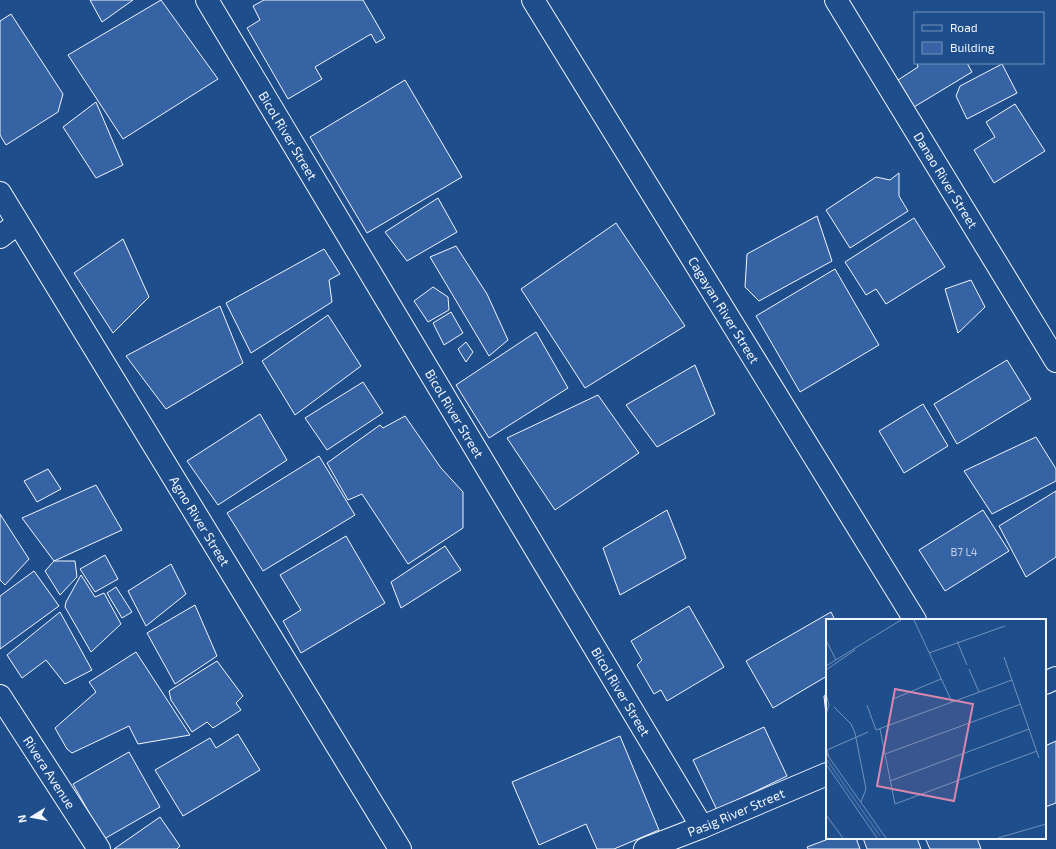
<svg xmlns="http://www.w3.org/2000/svg" width="1056" height="849" viewBox="0 0 1056 849" font-family="'Exo 2',sans-serif">
<style>
.building{fill:#3563a3;stroke:#f2f6ff}
.lines{fill:none;stroke-linecap:round;stroke-linejoin:round}
.minor-casing{stroke:#f2f6ff;stroke-width:24}
.minor{stroke:#1f4e8c;stroke-width:22}
.labels{text-anchor:middle;dominant-baseline:central;stroke-width:3;stroke-linejoin:round;paint-order:stroke}
.number-label{font-size:11px;fill:#c3d1e8}
.street-label{font-size:13px;fill:#f2f6ff;stroke:#1f4e8c}
.inset-river{fill:none;stroke:#3b69a3;stroke-width:2}
.inset-road{fill:none;stroke:#7391ba;stroke-width:1}
.view{fill:#da87ad;fill-opacity:0.15;stroke:#da87ad;stroke-width:2}
.inset-edge{fill:none;stroke:#f2f6ff;stroke-width:2}
</style>
<rect width="100%" height="100%" fill="#1f4e8c"/>
<g class="building">
<path d="M 90,0 L 133,0 L 102,22 Z"/>
<path d="M 161,0 L 218,79 L 123,139 L 68,55 Z"/>
<path d="M 264,0 L 363,0 L 385,38 L 376,43 L 371,34 L 315,67 L 322,79 L 288,99 L 247,28 L 260,20 L 253,6 Z"/>
<path d="M 11,14 L 63,94 L 58,112 L 6,145 L 0,135 L 0,21 Z"/>
<path d="M 917,63 L 967,63 L 972,72 L 914,107 L 898,80 L 918,67 Z"/>
<path d="M 1002,64 L 1017,93 L 967,119 L 956,96 L 960,86 Z"/>
<path d="M 405,80 L 462,177 L 367,233 L 310,137 Z"/>
<path d="M 96,102 L 123,165 L 96,178 L 63,127 Z"/>
<path d="M 1015,104 L 1045,151 L 994,183 L 974,150 L 995,137 L 986,122 Z"/>
<path d="M 899,173 L 899,196 L 908,211 L 850,248 L 826,210 L 876,177 L 890,180 Z"/>
<path d="M 438,198 L 457,232 L 407,261 L 385,232 Z"/>
<path d="M 817,216 L 832,261 L 759,301 L 745,287 L 747,254 Z"/>
<path d="M 914,218 L 945,267 L 886,304 L 876,289 L 866,295 L 845,262 Z"/>
<path d="M 616,223 L 685,326 L 585,388 L 521,289 Z"/>
<path d="M 123,239 L 149,297 L 113,333 L 74,273 Z"/>
<path d="M 456,246 L 487,294 L 508,340 L 489,356 L 430,257 Z"/>
<path d="M 324,249 L 340,274 L 329,280 L 332,302 L 251,353 L 226,303 Z"/>
<path d="M 835,269 L 879,345 L 800,392 L 756,316 Z"/>
<path d="M 971,280 L 985,307 L 958,333 L 945,289 Z"/>
<path d="M 433,287 L 448,297 L 449,310 L 428,322 L 414,301 Z"/>
<path d="M 220,306 L 243,363 L 166,409 L 126,356 Z"/>
<path d="M 451,312 L 463,333 L 444,345 L 433,323 Z"/>
<path d="M 328,315 L 361,366 L 295,415 L 262,361 Z"/>
<path d="M 536,332 L 568,388 L 489,438 L 456,385 Z"/>
<path d="M 466,342 L 473,352 L 466,362 L 458,349 Z"/>
<path d="M 1007,360 L 1031,399 L 957,444 L 934,404 Z"/>
<path d="M 695,365 L 715,414 L 657,447 L 626,405 Z"/>
<path d="M 363,382 L 383,413 L 327,450 L 305,418 Z"/>
<path d="M 598,395 L 639,453 L 555,510 L 507,438 Z"/>
<path d="M 923,404 L 948,446 L 904,473 L 879,431 Z"/>
<path d="M 260,414 L 287,460 L 218,505 L 187,461 Z"/>
<path d="M 405,416 L 441,468 L 463,492 L 463,528 L 408,564 L 362,494 L 348,500 L 327,463 L 380,425 L 383,428 Z"/>
<path d="M 1036,437 L 1056,469 L 1056,481 L 992,514 L 964,471 Z"/>
<path d="M 319,456 L 355,515 L 263,571 L 227,513 Z"/>
<path d="M 48,469 L 61,489 L 37,502 L 24,481 Z"/>
<path d="M 96,485 L 122,530 L 54,561 L 22,518 Z"/>
<path d="M 1056,491 L 1056,557 L 1026,577 L 999,526 Z"/>
<path d="M 667,510 L 686,558 L 620,595 L 603,548 Z"/>
<path d="M 983,510 L 1009,551 L 945,591 L 919,550 Z"/>
<path d="M 0,514 L 29,559 L 5,585 L 0,580 Z"/>
<path d="M 346,536 L 385,603 L 301,653 L 283,621 L 301,610 L 280,575 Z"/>
<path d="M 445,546 L 461,570 L 401,608 L 391,582 Z"/>
<path d="M 105,555 L 118,579 L 95,592 L 80,569 Z"/>
<path d="M 54,561 L 75,561 L 77,577 L 60,595 L 45,571 Z"/>
<path d="M 171,564 L 186,594 L 146,626 L 128,591 Z"/>
<path d="M 34,571 L 59,606 L 0,649 L 0,596 Z"/>
<path d="M 81,575 L 95,597 L 104,593 L 121,624 L 91,652 L 65,607 L 66,602 Z"/>
<path d="M 116,587 L 132,612 L 122,618 L 107,593 Z"/>
<path d="M 195,605 L 217,656 L 175,684 L 147,633 Z"/>
<path d="M 689,606 L 724,667 L 667,701 L 661,690 L 654,694 L 637,665 L 642,660 L 631,641 Z"/>
<path d="M 60,612 L 92,670 L 65,684 L 46,660 L 22,678 L 7,655 Z"/>
<path d="M 831,612 L 835,620 L 827,620 L 827,676 L 773,708 L 746,661 Z"/>
<path d="M 136,652 L 190,735 L 138,744 L 129,726 L 72,753 L 67,749 L 55,728 L 96,692 L 89,682 Z"/>
<path d="M 217,661 L 243,696 L 236,703 L 241,710 L 213,728 L 207,722 L 192,732 L 171,700 L 169,691 Z"/>
<path d="M 827,694 L 827,724 L 824,696 Z"/>
<path d="M 764,727 L 787,776 L 717,810 L 693,760 Z"/>
<path d="M 238,734 L 260,770 L 183,816 L 155,770 L 210,738 L 216,748 Z"/>
<path d="M 620,736 L 659,830 L 614,849 L 597,849 L 586,824 L 539,845 L 512,782 Z"/>
<path d="M 1056,741 L 1056,803 L 1045,807 L 1045,746 Z"/>
<path d="M 129,752 L 160,807 L 104,839 L 73,784 Z"/>
<path d="M 160,817 L 180,846 L 177,849 L 114,849 Z"/>
<path d="M 831,838 L 856,838 L 860,849 L 808,849 L 807,847 Z"/>
<path d="M 863,838 L 917,838 L 921,849 L 867,849 Z"/>
<path d="M 925,838 L 977,838 L 981,849 L 930,849 Z"/>
</g>
<g class="lines">
<g class="minor-casing">
<g id="minor">
<path id="s1" d="M 207,0 L 702,827"/>
<path id="s2" d="M 533,0 L 915,620"/>
<path id="s3" d="M 836,0 L 1056,361"/>
<path id="s4" d="M 0,193 L 400,849"/>
<path d="M 0,237 L 18,223"/>
<path d="M 1045,683 L 1056,678"/>
<path id="s5" d="M 0,696 L 99,849"/>
<path id="s6" d="M 645,849 L 702,827 L 827,774"/>
</g>
</g>
<use href="#minor" class="minor"/>
</g>
<g class="labels">
<g class="number-label">
<text x="964" y="551">B7 L4</text>
</g>
<g class="street-label">
<text stroke="none"><textPath href="#s1" startOffset="158">Bicol River Street</textPath></text>
<text stroke="none"><textPath href="#s3" startOffset="211">Danao River Street</textPath></text>
<text stroke="none"><textPath href="#s2" startOffset="364">Cagayan River Street</textPath></text>
<text stroke="none"><textPath href="#s1" startOffset="482">Bicol River Street</textPath></text>
<text stroke="none"><textPath href="#s4" startOffset="384">Agno River Street</textPath></text>
<text stroke="none"><textPath href="#s1" startOffset="806">Bicol River Street</textPath></text>
<text stroke="none"><textPath href="#s5" startOffset="91">Rivera Avenue</textPath></text>
<text stroke="none"><textPath href="#s6" startOffset="98">Pasig River Street</textPath></text>
</g>
</g>
<g transform="translate(826 619)">
<rect width="220" height="220" fill="#1f4e8c"/>
<path class="inset-river" d="M 1,141 L 54,217"/>
<path class="inset-road" d="M 88,1 L 126,83M 0,21 L 10,41M 131,22 L 141,46M 103,34 L 179,7M 178,38 L 213,139M 0,47 L 75,1M 143,50 L 153,73M 0,51 L 29,31M 0,75 L 3,86 L 0,95M 67,80 L 115,60M 41,86 L 50,111 L 186,61M 8,88 L 25,105 L 29,114 L 40,170 L 35,183M 54,110 L 69,185 L 211,132M 0,134 L 60,219M 59,135 L 195,85M 3,138 L 1,131 L 42,113M 0,145 L 51,219M 64,162 L 203,110M 0,196 L 17,219M 172,219 L 220,205"/>
<path class="view" d="M 69,70 L 147,85 L 128,182 L 51,167 Z"/>
<rect width="220" height="220" class="inset-edge"/>
</g>
<rect x="914" y="12" width="130" height="52" fill="#1f4e8c" stroke="#7391ba"/>
<rect x="922" y="25" width="20" height="6" fill="#1f4e8c" stroke="#7391ba"/>
<text x="950" y="32" font-size="12" fill="#f2f6ff">Road</text>
<rect x="922" y="42" width="20" height="12" fill="#3563a3" stroke="#7391ba"/>
<text x="950" y="52" font-size="12" fill="#f2f6ff">Building</text>
<g transform="translate(32 817) rotate(259)" stroke="#1f4e8c" stroke-width="3" paint-order="stroke">
<path d="M0-3L7 15L0 10L-7 15Z" fill="#f2f6ff"/>
<text y="-6" font-size="11" font-weight="bold" text-anchor="middle" fill="#f2f6ff">N</text>
</g>
</svg>
